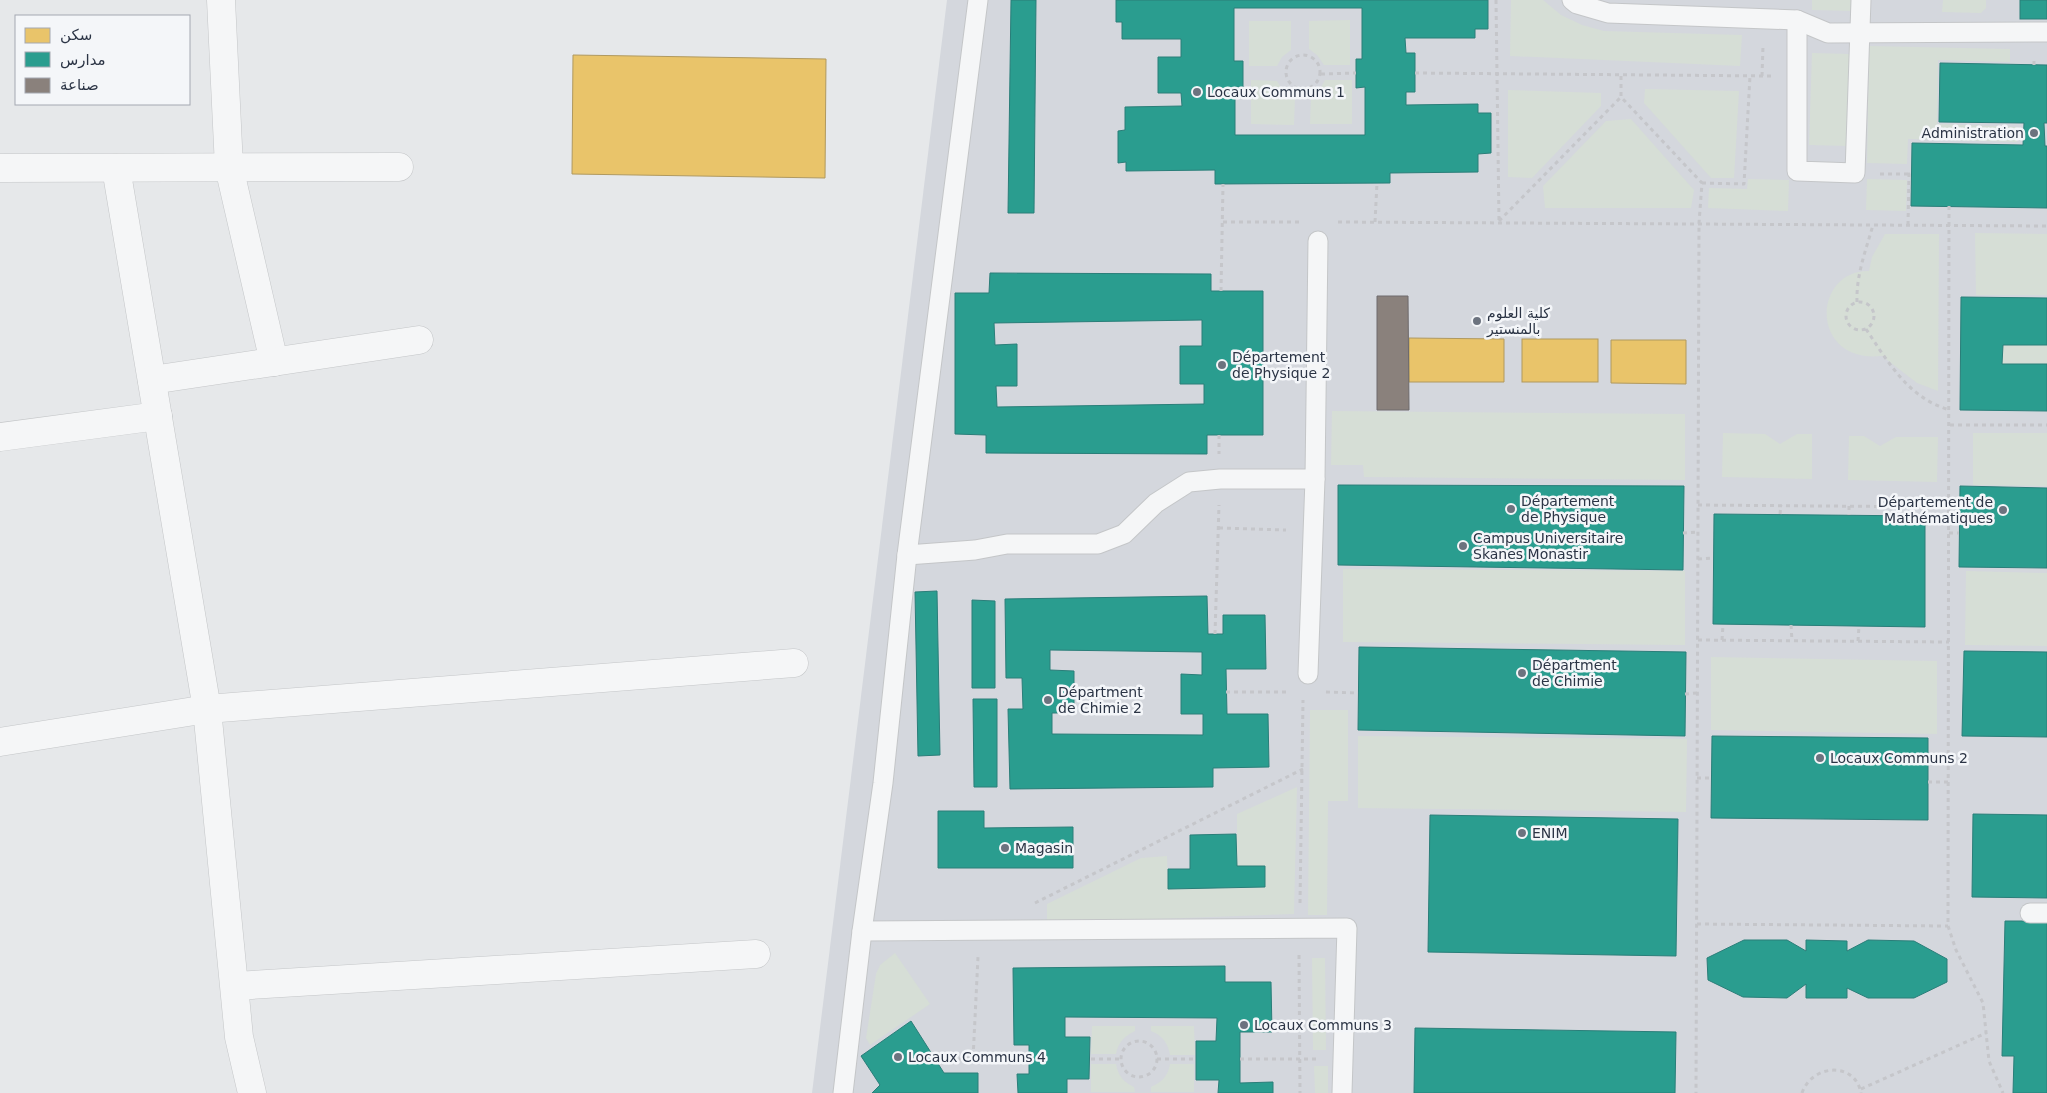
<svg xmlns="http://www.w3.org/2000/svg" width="2047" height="1093" viewBox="0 0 2047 1093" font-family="'DejaVu Sans',Cairo,sans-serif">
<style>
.built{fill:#d4d7dd}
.green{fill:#d6ded6}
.homes{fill:#e9c46a;stroke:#b0995f}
.schools{fill:#2a9d8f;stroke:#2a7e79;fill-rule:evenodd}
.industry{fill:#8a817c;stroke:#6e6a6c}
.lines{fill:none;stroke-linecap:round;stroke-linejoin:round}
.lane-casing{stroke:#c4c6c8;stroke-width:21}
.street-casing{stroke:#c4c6c8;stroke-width:29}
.path{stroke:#c5c6ca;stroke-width:3;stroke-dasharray:4 4;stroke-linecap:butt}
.lane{stroke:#f5f6f7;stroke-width:19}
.street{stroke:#f5f6f7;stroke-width:28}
.poi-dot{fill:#6c737f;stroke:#f4f6f9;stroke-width:2}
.labels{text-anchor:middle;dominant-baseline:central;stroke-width:5;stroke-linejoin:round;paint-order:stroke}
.poi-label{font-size:14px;fill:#2b3445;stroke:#f4f6f9;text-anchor:start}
</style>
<rect width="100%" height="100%" fill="#e6e8ea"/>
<path class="built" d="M 947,0 L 2047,0 L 2047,1093 L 812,1093 Z"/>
<g class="green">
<path d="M 1511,0 L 1543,0 L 1561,15 L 1582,25 L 1604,31 L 1742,35 L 1740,66 L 1510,56 Z"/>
<path d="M 1812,0 L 1853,0 L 1853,11 L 1812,10 Z"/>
<path d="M 1943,0 L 1986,0 L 1986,8 L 1981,13 L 1942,12 Z"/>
<path d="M 1350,20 L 1350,65 L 1324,65 L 1317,55 L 1309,49 L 1309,21 Z"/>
<path d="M 1249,21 L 1291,21 L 1291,50 L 1282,57 L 1277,66 L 1249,66 Z"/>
<path d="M 1869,46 L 2010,49 L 2010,62 L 1938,60 L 1937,124 L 2017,127 L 2017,142 L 1908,139 L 1907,164 L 1867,163 Z"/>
<path d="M 1812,53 L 1850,54 L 1847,146 L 1809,145 Z"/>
<path d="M 1251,80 L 1277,81 L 1284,92 L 1295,97 L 1294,125 L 1251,124 Z"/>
<path d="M 1325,80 L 1352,80 L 1352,124 L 1310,124 L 1311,96 L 1320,89 Z"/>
<path d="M 1645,89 L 1739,91 L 1734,178 L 1711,178 L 1644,103 Z"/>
<path d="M 1508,90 L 1601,93 L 1601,106 L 1532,178 L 1508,177 Z"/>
<path d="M 1631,119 L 1694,190 L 1691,208 L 1545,208 L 1543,186 L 1606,121 Z"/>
<path d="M 1748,179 L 1789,180 L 1788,211 L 1708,208 L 1709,188 L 1747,189 Z"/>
<path d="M 1867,179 L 1907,180 L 1906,211 L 1866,210 Z"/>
<path d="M 1975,233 L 2047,234 L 2047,295 L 1976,295 Z"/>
<path d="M 1885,234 L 1939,234 L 1938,391 L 1917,383 L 1882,356 C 1809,364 1812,270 1869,271 L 1872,257 Z"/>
<path d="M 2003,345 L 2047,345 L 2047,364 L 2002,364 Z"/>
<path d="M 1332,411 L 1685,414 L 1685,480 L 1364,477 L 1363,465 L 1331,465 Z"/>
<path d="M 1723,433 L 1765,434 L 1780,444 L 1797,434 L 1812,434 L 1812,479 L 1722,477 Z"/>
<path d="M 1973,433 L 2047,433 L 2047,486 L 1973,485 Z"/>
<path d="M 1849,436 L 1864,436 L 1880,446 L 1896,437 L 1938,437 L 1937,482 L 1848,480 Z"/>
<path d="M 1343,569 L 1685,571 L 1685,645 L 1343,642 Z"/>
<path d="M 1966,571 L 2047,573 L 2047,646 L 1965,645 Z"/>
<path d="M 1711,657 L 1937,661 L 1937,734 L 1711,730 Z"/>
<path d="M 1310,710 L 1348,710 L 1348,801 L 1328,801 L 1327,915 L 1308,915 Z"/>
<path d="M 1358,736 L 1687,739 L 1686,812 L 1358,808 Z"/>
<path d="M 1297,787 L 1294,914 L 1047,923 L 1047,904 L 1141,858 L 1167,856 L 1168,889 L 1265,887 L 1265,866 L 1237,866 L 1237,814 Z"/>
<path d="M 895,953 L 930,1004 L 870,1045 L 866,1038 L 876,974 L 880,965 Z"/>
<path d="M 1312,958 L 1325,958 L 1326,1050 L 1313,1050 Z"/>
<path d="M 1092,1026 L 1135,1026 L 1135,1031 C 1124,1036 1118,1043 1116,1054 L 1091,1054 Z"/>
<path d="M 1151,1026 L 1194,1026 L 1195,1055 L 1170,1055 C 1168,1043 1162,1035 1151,1031 Z"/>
<path d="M 1091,1064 L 1116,1064 C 1118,1075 1123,1082 1134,1087 L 1135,1092 L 1091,1092 Z"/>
<path d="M 1170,1064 L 1194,1064 L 1194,1092 L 1151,1092 L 1151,1087 C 1162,1082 1168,1076 1170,1064 Z"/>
<path d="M 1314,1066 L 1328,1066 L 1328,1093 L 1315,1093 Z"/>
</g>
<g class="homes">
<path d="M 573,55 L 826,59 L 825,178 L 572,174 Z"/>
<path d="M 1409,338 L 1504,339 L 1504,382 L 1409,382 Z"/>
<rect x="1522" y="339" width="76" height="43"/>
<path d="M 1611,340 L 1686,340 L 1686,384 L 1611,383 Z"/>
</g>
<g class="schools">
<path d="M 1011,0 L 1036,0 L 1034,213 L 1008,213 Z"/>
<path d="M 1116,0 L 1488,0 L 1488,29 L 1475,29 L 1475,38 L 1405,38 L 1406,53 L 1415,53 L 1415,92 L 1406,92 L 1406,105 L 1478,104 L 1478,113 L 1491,113 L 1491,153 L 1478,154 L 1478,172 L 1390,173 L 1390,183 L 1215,184 L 1215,170 L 1126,171 L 1126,162 L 1118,163 L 1118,131 L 1125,130 L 1125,107 L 1182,106 L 1181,93 L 1158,93 L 1158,57 L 1181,57 L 1181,39 L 1122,39 L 1122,22 L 1116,22 ZM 1234,8 L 1362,8 L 1362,59 L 1356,59 L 1356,88 L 1365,87 L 1365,135 L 1235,135 L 1235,87 L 1243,87 L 1243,61 L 1234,61 Z"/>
<rect x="2020" y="0" width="27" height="19"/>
<path d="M 1940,63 L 2047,65 L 2047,123 L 2044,123 L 2045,146 L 2047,146 L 2047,208 L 1911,206 L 1912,143 L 2023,145 L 2024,123 L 1939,122 Z"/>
<path d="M 990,273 L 1211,274 L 1211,291 L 1263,291 L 1263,435 L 1207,435 L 1207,454 L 986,453 L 986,435 L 955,434 L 955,293 L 989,293 ZM 1202,320 L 1202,346 L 1180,346 L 1180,384 L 1204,384 L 1204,404 L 997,407 L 996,386 L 1017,386 L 1017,344 L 995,345 L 994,323 Z"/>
<path d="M 1961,297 L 2047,298 L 2047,345 L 2003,345 L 2002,364 L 2047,364 L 2047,411 L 1960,410 Z"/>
<path d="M 1338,485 L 1684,486 L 1683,570 L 1338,565 Z"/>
<path d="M 1960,486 L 2047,488 L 2047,568 L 1959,567 Z"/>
<path d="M 1714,514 L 1925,516 L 1925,627 L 1713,624 Z"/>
<path d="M 937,591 L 940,755 L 918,756 L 915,592 Z"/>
<path d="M 1207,596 L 1208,634 L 1223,634 L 1223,615 L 1265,615 L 1266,669 L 1226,669 L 1227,714 L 1268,714 L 1269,767 L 1213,768 L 1213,787 L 1010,789 L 1008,709 L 1023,709 L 1022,678 L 1006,678 L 1005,599 ZM 1050,650 L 1202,652 L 1202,675 L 1181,674 L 1181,714 L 1203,714 L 1203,735 L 1052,734 L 1052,713 L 1074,713 L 1074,671 L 1050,670 Z"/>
<path d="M 972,600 L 995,601 L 995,688 L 972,688 Z"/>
<path d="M 1359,647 L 1686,652 L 1685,736 L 1358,730 Z"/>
<path d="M 1964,651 L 2047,652 L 2047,737 L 1962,736 Z"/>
<path d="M 973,699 L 997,699 L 997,787 L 974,787 Z"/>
<path d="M 1712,736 L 1928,738 L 1928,820 L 1711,818 Z"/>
<path d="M 938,811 L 984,811 L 984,828 L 1073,827 L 1073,868 L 938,868 Z"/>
<path d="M 1973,814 L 2047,815 L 2047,898 L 1972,897 Z"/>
<path d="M 1430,815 L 1678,819 L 1676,956 L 1428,952 Z"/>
<path d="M 1236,834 L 1237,866 L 1265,866 L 1265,887 L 1168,889 L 1168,869 L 1190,869 L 1190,835 Z"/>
<path d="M 2005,921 L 2047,921 L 2047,1093 L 2013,1093 L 2014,1056 L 2002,1056 Z"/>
<path d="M 1744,940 L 1787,940 L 1806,951 L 1806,940 L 1847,941 L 1847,951 L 1868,940 L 1914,941 L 1947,959 L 1947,982 L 1914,998 L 1868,998 L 1847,988 L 1847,998 L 1806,998 L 1806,984 L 1787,998 L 1743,997 L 1708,980 L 1707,958 Z"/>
<path d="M 1225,966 L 1225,982 L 1271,982 L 1272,1032 L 1240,1032 L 1240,1083 L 1273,1082 L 1273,1093 L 1218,1093 L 1219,1080 L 1196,1080 L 1196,1041 L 1216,1041 L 1217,1018 L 1065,1017 L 1065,1037 L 1090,1037 L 1089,1079 L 1067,1079 L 1067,1093 L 1018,1093 L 1017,1074 L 1029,1074 L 1029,1045 L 1014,1045 L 1013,968 Z"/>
<path d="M 911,1021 L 944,1073 L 978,1073 L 978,1093 L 872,1093 L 880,1085 L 861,1056 Z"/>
<path d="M 1415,1028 L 1676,1032 L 1675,1093 L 1414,1093 Z"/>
</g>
<path class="industry" d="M 1377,296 L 1408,296 L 1409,410 L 1377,410 Z"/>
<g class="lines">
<g class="lane-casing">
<g id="lane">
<path d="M 1572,0 L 1577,4 L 1608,13 L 1797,20 L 1828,33 L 2047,32"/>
<path d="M 1797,20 L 1797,171 L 1855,173 L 1861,0"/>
<path d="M 907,555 L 975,550 L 1007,544 L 1098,544 L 1124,534 L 1156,503 L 1189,482 L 1220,479 L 1315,479"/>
<path d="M 1308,674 L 1315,479 L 1318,241"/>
<path d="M 2030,913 L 2047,913"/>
<path d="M 862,931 L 1347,928 L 1342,1093"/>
<path d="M 843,1093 L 862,931 L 883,783 L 907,555 L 978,0"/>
</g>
</g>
<g class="street-casing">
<g id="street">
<path d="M 221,0 L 229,167 L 274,362"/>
<path d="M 0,168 L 399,167"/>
<path d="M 116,168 L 207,709 L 239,1037 L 252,1093"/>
<path d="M 152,380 L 419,340"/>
<path d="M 0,437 L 158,416"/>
<path d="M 0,742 L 207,709 L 794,663"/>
<path d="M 235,986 L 756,954"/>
</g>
</g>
<g class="path">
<path d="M 1496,0 L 1499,222"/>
<circle cx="1303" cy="72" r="17"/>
<path d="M 2034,65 L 2034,57"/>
<path d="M 1415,73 L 1771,76"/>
<path d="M 1321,74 L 1356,73"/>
<path d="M 1621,76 L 1621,97 L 1702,183 L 1699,223 L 1696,1093"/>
<path d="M 1762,76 L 1763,46"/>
<path d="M 1880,174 L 1909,174"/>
<path d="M 1702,183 L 1744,184 L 1750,76"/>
<path d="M 1949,206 L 1948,926 L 1956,950 L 1983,1003 L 1989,1061 L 2003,1093"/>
<path d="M 1499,221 L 1621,97"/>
<path d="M 1223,222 L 1299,222"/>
<path d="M 1338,222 L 2047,226"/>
<path d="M 1375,222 L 1377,183"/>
<path d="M 1908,225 L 1909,174 L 1912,175"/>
<path d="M 1221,291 L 1223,184"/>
<circle cx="1860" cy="316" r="14"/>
<path d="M 1857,302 C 1856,275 1866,250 1873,225"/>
<path d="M 1866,329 C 1888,362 1909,399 1950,410"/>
<path d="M 1950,425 L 2047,425"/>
<path d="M 1219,435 L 1219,454"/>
<path d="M 1698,505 L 1949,507"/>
<path d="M 1849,506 L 1849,515"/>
<path d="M 1780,514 L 1781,505"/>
<path d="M 1910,516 L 1910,507"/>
<path d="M 1219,528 L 1286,530"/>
<path d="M 1683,533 L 1698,532"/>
<path d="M 1949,533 L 1959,533"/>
<path d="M 1698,559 L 1713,558"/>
<path d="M 1791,625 L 1792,641"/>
<path d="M 1215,634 L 1219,505"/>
<path d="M 1698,640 L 1949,642"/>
<path d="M 1722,640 L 1723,625"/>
<path d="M 1858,641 L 1859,626"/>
<path d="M 1226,692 L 1288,692"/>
<path d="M 1326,692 L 1358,693"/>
<path d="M 1685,694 L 1697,693"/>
<path d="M 1697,778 L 1711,778"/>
<path d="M 1928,782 L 1949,782"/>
<path d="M 1035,903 L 1303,769"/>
<path d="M 1300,903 L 1303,700"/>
<path d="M 1697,924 L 1948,926"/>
<path d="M 1299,955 L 1300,1093"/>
<circle cx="1139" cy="1059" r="18"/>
<path d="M 935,1058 L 973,1059 L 978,957"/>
<path d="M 973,1059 L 1029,1059"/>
<path d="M 1091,1059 L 1120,1059"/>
<path d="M 1157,1059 L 1196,1059"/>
<path d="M 1240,1059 L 1317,1059"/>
<path d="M 1861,1089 L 1986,1033"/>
<path d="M 1802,1093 C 1812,1064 1855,1061 1861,1093"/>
</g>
<use href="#lane" class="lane"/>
<use href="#street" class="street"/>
</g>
<g class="poi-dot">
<circle cx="1197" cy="92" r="5"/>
<circle cx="2034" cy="133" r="5"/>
<circle cx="1477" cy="321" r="5"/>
<circle cx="1222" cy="365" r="5"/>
<circle cx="1511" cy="509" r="5"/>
<circle cx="2003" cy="510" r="5"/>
<circle cx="1463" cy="546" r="5"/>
<circle cx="1522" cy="673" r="5"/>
<circle cx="1048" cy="700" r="5"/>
<circle cx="1820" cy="758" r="5"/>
<circle cx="1522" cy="833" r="5"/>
<circle cx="1005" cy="848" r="5"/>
<circle cx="1244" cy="1025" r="5"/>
<circle cx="898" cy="1057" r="5"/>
</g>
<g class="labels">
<g class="poi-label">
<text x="1207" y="92">Locaux Communs 1</text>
<text x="2024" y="133" text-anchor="end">Administration</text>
<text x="1487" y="313">كلية العلوم<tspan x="1487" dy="16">بالمنستير</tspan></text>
<text x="1232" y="357">Département<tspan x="1232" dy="16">de Physique 2</tspan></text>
<text x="1521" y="501">Département<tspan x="1521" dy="16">de Physique</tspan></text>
<text x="1993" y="502" text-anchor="end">Département de<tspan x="1993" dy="16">Mathématiques</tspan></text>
<text x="1473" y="538">Campus Universitaire<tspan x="1473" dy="16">Skanes Monastir</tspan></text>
<text x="1532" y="665">Départment<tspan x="1532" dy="16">de Chimie</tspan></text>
<text x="1058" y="692">Départment<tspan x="1058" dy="16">de Chimie 2</tspan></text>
<text x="1830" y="758">Locaux Communs 2</text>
<text x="1532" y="833">ENIM</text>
<text x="1015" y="848">Magasin</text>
<text x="1254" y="1025">Locaux Communs 3</text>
<text x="908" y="1057">Locaux Communs 4</text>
</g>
</g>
<rect x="15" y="15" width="175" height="90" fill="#f4f6f9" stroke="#a4a8b1"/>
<rect x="25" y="28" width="25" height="15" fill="#e9c46a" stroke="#a4a8b1"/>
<text x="60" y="40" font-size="15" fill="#2b3445">سكن</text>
<rect x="25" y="52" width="25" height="15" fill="#2a9d8f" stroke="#a4a8b1"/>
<text x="60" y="65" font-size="15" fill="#2b3445">مدارس</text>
<rect x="25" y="78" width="25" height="15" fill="#8a817c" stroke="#a4a8b1"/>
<text x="60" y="90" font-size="15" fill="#2b3445">صناعة</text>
</svg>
